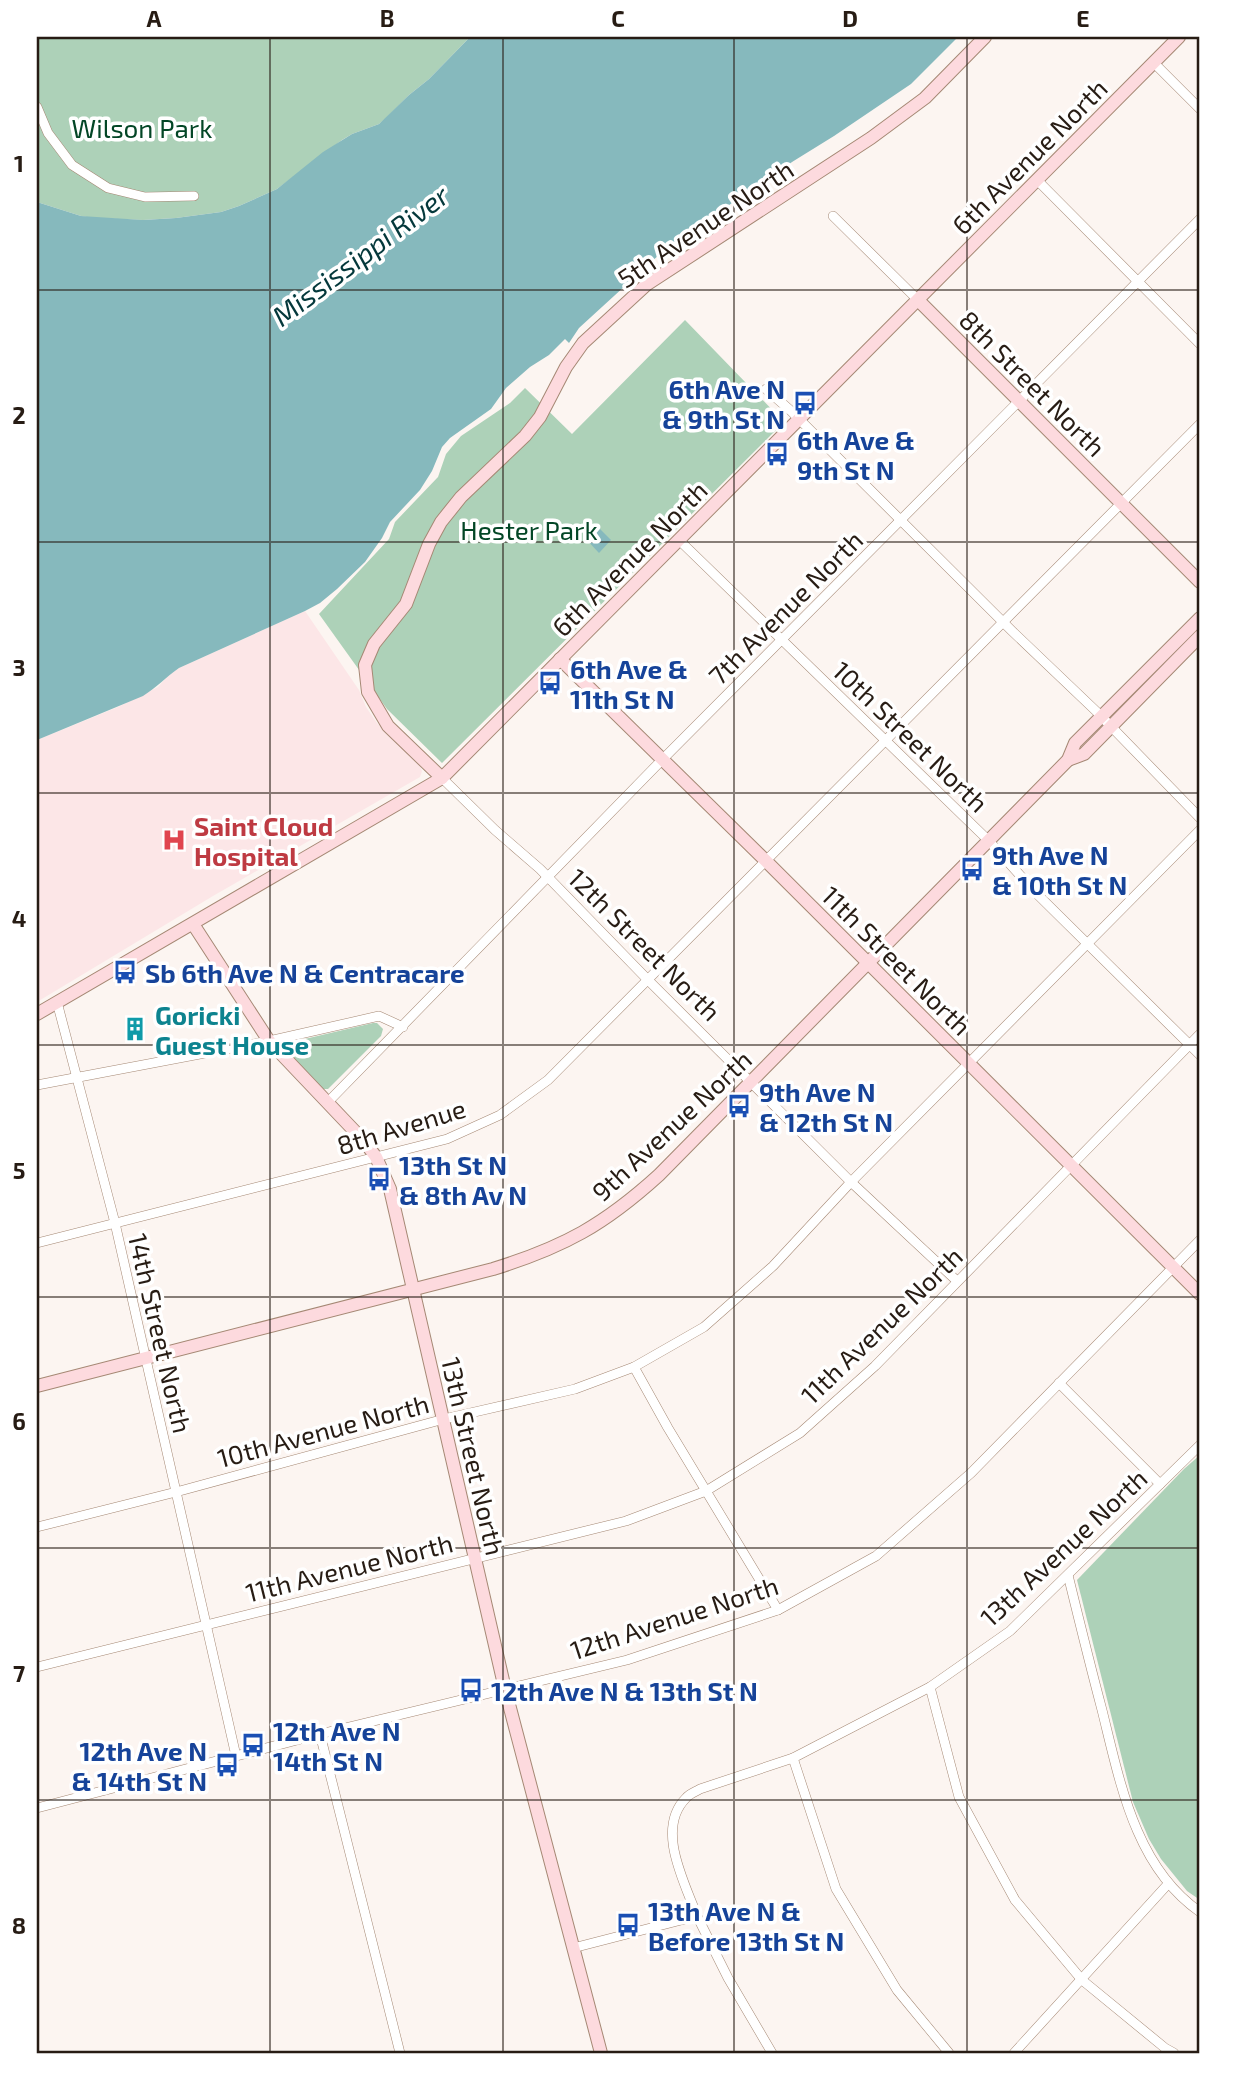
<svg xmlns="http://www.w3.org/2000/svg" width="1237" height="2090" viewBox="0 0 1237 2090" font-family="'Exo 2',sans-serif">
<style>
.medical{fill:#fce6e7}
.green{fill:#add1b8}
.water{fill:#86b9bd}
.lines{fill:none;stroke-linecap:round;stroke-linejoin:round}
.street-casing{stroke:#a58874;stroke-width:10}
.secondary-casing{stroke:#a58874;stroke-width:14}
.street{stroke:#fff;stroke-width:9}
.secondary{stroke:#fddade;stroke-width:12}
.grid{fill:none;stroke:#271c14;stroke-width:2;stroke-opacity:0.55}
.labels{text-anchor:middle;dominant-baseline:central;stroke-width:7;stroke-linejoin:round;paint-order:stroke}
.park-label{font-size:26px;fill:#034626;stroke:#fff}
.street-label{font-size:26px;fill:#271c14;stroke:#fff}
.transit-label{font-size:26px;font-weight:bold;fill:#164399;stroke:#fff;text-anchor:start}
.health-label{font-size:26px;font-weight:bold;fill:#be3a42;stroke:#fff;text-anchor:start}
.culture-label{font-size:26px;font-weight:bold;fill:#0d838f;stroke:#fff;text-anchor:start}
.water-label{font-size:28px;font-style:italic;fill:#04383b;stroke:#fff}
.neatline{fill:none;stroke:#271c14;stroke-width:2.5}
.grid-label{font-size:23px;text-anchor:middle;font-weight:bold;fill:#271c14}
</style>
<rect width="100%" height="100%" fill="#fcf5f1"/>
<path class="medical" d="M 305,611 L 359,690 L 366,707 L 377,723 L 419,764 L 422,771 L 420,777 L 213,896 L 37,1002 L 37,740 L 118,707 L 158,687 L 167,677 L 179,668 Z"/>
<g class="green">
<path d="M 37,37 L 470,37 L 429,79 L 409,95 L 386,118 L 379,124 L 352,134 L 342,140 L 277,189 L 239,206 L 221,212 L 176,218 L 143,220 L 93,218 L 81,216 L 37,202 Z"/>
<path d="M 685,320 L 784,422 L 442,763 L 387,709 L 319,614 L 389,539 L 395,522 L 438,477 L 446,454 L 461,436 L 510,403 L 525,388 L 572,434 Z"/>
<path d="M 373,1023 L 377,1023 L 383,1029 L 381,1036 L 328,1089 L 322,1089 L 288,1053 L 288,1048 L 292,1042 Z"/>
<path d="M 1200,1455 L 1200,1900 L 1187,1891 L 1161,1859 L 1149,1839 L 1133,1802 L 1077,1580 L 1184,1469 Z"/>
</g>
<g class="water">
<path d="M 470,37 L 958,37 L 911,84 L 834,136 L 792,162 L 748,195 L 732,203 L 661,253 L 579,328 L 569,343 L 565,339 L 549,355 L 530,367 L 506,388 L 491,409 L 450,438 L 442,447 L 432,471 L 420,490 L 390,522 L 382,538 L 365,562 L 337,589 L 320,603 L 305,611 L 179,668 C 166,677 156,688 143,696 L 37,740 L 37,202 L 81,216 L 143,220 L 176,218 L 221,212 L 239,206 L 277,189 L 323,152 L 352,134 L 379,124 L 409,95 L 429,79 Z"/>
<path d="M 595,524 L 611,540 L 599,553 L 584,537 Z"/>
</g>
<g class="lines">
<g class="street-casing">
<g id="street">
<path d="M 1154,63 L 1200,109"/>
<path d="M 37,107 L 48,133 L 72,165 L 108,188 L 145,197 L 194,196"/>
<path d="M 1037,180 L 1200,344"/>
<path d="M 833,216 L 918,300"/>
<path d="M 766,389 L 791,411 L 1012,631 L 1097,712 L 1200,818"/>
<path d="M 679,540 L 989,841 L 1037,894 L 1200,1055"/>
<path d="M 442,778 L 495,830 L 540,869 L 648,980 L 851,1182 L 957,1281"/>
<path d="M 57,1002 L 115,1223 L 236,1756"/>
<path d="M 37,1085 L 269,1041 L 379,1016 L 403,1027"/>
<path d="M 327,1103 L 655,767 L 1200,219"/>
<path d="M 37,1243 L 447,1139 L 500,1115 L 548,1080 L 1200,424"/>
<path d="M 634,1367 L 668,1428 L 778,1610"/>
<path d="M 1059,1383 L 1160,1484"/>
<path d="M 37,1527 L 176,1492 L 444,1419 L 575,1389 L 634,1367 L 704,1327 L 773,1266 L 851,1182 L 1200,830"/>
<path d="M 1068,1575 C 1079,1620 1090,1665 1102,1710 C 1120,1782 1135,1867 1200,1912"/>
<path d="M 37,1667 L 626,1521 L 706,1491 L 800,1433 L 875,1366 L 1200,1034"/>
<path d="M 930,1687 L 959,1797 L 1015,1900 L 1082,1980 L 1165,2048 L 1174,2053"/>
<path d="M 320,1734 L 400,2053"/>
<path d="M 793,1758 L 836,1889 L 897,1990 L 949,2053"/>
<path d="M 37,1808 L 320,1734 L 627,1660 L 778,1610 L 876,1556 L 971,1473 L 1200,1240"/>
<path d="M 697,1916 L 728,1978 L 772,2053"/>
<path d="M 573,1948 L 697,1916 C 685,1883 655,1829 686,1798 C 689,1794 695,1792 700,1789 L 793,1758 L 930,1687 L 1010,1631 L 1200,1445"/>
<path d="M 1014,2053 L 1168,1884"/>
</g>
</g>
<g class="secondary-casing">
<g id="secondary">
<path d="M 918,300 L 1200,582"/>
<path d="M 560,659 L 766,861 L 1200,1294"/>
<path d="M 1068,760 L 1084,754 L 1200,636"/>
<path d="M 442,778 L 388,726 L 368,692 L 365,665 L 374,644 L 406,604 L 429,544 L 441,522 L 461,497 L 525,436 L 540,417 L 566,367 L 583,343 L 646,285 L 871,138 L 925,98 L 985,37"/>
<path d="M 193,924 L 269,1041 L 364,1141 L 376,1157 L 390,1189 L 505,1689 L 601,2053"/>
<path d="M 37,1014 L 442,778 L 1179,37"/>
<path d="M 37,1386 L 493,1269 C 564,1247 604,1225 659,1175 L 1068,760 L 1075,743 L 1200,618"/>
</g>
</g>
<use href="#street" class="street"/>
<use href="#secondary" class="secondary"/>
</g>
<path class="grid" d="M 270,37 L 270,2053M 503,37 L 503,2053M 734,37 L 734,2053M 967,37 L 967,2053M 37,290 L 1200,290M 37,542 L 1200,542M 37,793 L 1200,793M 37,1045 L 1200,1045M 37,1297 L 1200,1297M 37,1548 L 1200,1548M 37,1800 L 1200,1800"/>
<defs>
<g id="bus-bare" transform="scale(1.89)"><path d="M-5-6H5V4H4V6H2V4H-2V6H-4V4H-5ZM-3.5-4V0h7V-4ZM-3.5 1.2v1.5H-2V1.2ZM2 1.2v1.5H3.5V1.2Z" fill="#1a4fb4" stroke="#fff" stroke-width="2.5" paint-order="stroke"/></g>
<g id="hospital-bare" transform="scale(1.89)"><path d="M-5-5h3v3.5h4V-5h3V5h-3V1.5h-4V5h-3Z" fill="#e0444e" stroke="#fff" stroke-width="2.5" paint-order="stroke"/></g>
<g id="building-bare" transform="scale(1.89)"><path d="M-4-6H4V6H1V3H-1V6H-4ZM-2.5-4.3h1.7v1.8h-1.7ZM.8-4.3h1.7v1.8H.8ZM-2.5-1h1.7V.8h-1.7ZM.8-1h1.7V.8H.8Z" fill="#0f9aa8" stroke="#fff" stroke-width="2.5" paint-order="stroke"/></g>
</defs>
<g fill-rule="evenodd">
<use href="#bus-bare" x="805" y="403"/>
<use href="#bus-bare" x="777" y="454"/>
<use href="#bus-bare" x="550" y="683"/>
<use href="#hospital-bare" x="174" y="840"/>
<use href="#bus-bare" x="972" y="869"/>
<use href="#bus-bare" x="125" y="972"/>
<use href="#building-bare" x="135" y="1029"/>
<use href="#bus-bare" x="739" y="1106"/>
<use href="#bus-bare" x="379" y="1179"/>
<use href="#bus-bare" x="471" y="1690"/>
<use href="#bus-bare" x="253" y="1745"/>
<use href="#bus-bare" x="227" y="1765"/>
<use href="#bus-bare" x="628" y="1925"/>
</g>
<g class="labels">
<g class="park-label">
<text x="142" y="127">Wilson Park</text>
<text x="529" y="529">Hester Park</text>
</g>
<g class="street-label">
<text transform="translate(1029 156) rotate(-45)">6th Avenue North</text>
<text transform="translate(705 223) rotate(-34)">5th Avenue North</text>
<text transform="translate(1033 383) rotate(45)">8th Street North</text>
<text transform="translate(629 558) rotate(-45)">6th Avenue North</text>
<text transform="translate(785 607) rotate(-45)">7th Avenue North</text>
<text transform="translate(911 736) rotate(44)">10th Street North</text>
<text transform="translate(645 944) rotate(45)">12th Street North</text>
<text transform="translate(897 960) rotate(45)">11th Street North</text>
<text transform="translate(671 1125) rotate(-43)">9th Avenue North</text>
<text transform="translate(401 1126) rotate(-17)">8th Avenue</text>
<text transform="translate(881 1325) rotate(-44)">11th Avenue North</text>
<text transform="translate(161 1333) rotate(77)">14th Street North</text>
<text transform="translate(323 1430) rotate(-15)">10th Avenue North</text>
<text transform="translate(474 1456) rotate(77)">13th Street North</text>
<text transform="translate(1063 1547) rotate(-43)">13th Avenue North</text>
<text transform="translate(349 1567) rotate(-14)">11th Avenue North</text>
<text transform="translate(674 1617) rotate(-18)">12th Avenue North</text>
</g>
<g class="transit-label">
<text x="785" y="388" text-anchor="end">6th Ave N<tspan x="785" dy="30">&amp; 9th St N</tspan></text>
<text x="797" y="439">6th Ave &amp;<tspan x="797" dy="30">9th St N</tspan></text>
<text x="570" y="668">6th Ave &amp;<tspan x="570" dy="30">11th St N</tspan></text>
<text x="992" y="854">9th Ave N<tspan x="992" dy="30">&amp; 10th St N</tspan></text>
<text x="145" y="972">Sb 6th Ave N &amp; Centracare</text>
<text x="759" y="1091">9th Ave N<tspan x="759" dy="30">&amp; 12th St N</tspan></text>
<text x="399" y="1164">13th St N<tspan x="399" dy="30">&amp; 8th Av N</tspan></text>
<text x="491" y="1690">12th Ave N &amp; 13th St N</text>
<text x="273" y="1730">12th Ave N<tspan x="273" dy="30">14th St N</tspan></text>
<text x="207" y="1750" text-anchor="end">12th Ave N<tspan x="207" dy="30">&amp; 14th St N</tspan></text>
<text x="648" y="1910">13th Ave N &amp;<tspan x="648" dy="30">Before 13th St N</tspan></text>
</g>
<g class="health-label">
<text x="194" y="825">Saint Cloud<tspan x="194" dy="30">Hospital</tspan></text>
</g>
<g class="culture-label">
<text x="155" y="1014">Goricki<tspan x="155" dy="30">Guest House</tspan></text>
</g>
<g class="water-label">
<text transform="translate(360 255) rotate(-37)">Mississippi River</text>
</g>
</g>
<rect width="1237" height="2090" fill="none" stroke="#ffffff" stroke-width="77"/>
<rect x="38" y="38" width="1160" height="2014" class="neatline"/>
<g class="grid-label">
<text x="154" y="27">A</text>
<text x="387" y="27">B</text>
<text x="618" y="27">C</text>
<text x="850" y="27">D</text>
<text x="1083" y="27">E</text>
<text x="19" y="172">1</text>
<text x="19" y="424">2</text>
<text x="19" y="676">3</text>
<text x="19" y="927">4</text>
<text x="19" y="1179">5</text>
<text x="19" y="1430">6</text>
<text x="19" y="1682">7</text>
<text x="19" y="1934">8</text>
</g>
</svg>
